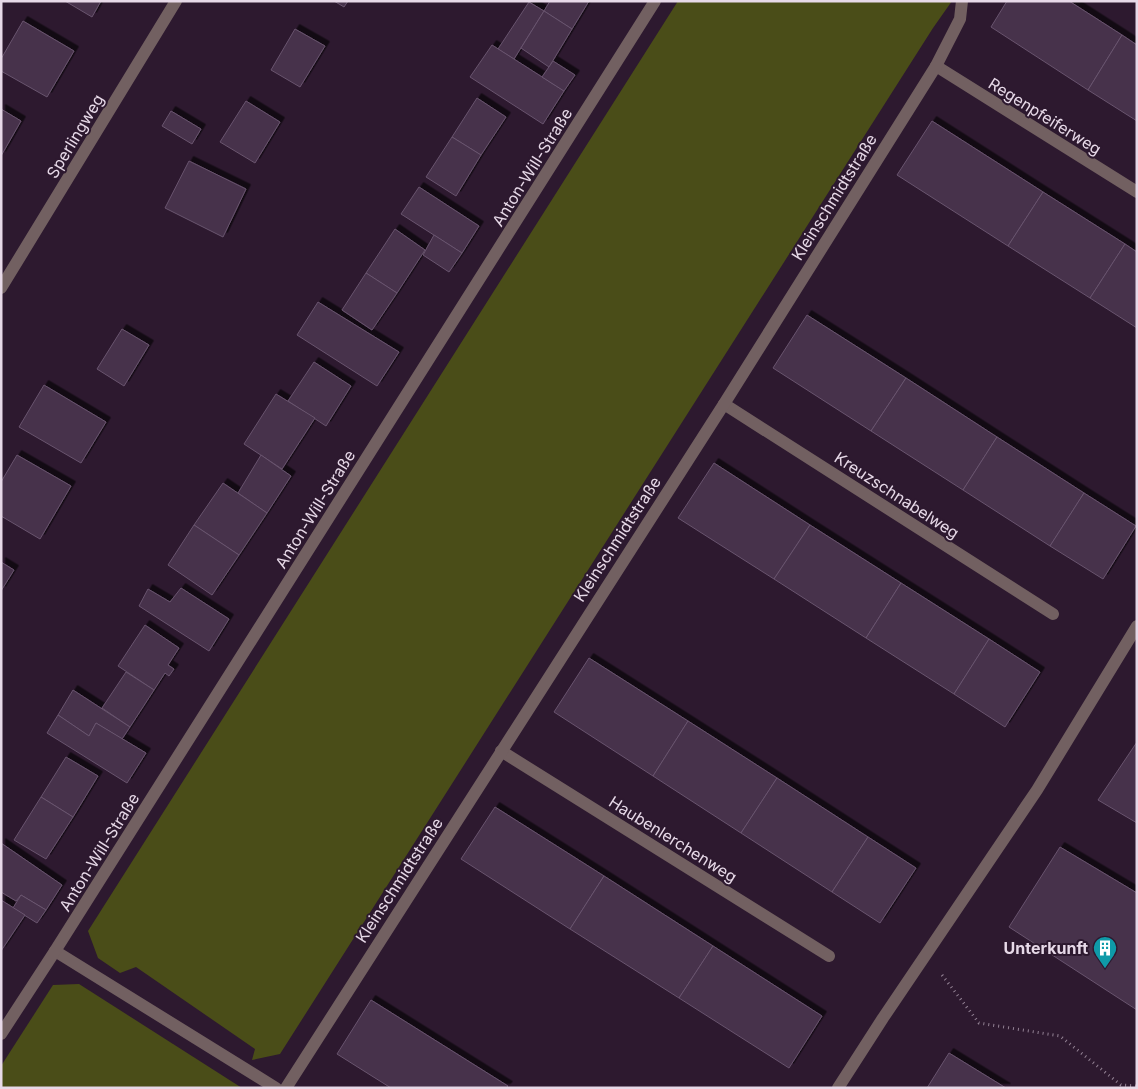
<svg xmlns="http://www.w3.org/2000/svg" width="1138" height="1089" viewBox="0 0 1138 1089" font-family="Inter,sans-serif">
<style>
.green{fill:#4a4d18}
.building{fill:#46324b;stroke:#69546e;filter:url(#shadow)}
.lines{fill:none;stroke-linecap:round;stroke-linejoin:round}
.path{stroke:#938294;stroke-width:3;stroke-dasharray:1 4;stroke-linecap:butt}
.minor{stroke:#726061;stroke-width:12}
.labels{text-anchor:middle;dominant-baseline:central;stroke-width:4;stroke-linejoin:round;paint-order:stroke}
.street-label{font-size:16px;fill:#e7d9e8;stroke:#2d192f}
.poi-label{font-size:16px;font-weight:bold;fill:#e7d9e8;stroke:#2d192f;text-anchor:end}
</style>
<defs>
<filter id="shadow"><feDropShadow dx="4.5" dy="-4.5" stdDeviation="0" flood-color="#0009"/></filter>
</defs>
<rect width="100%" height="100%" fill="#2d192f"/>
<g class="green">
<path d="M 678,1 L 952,1 L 933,28 L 280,1054 L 252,1060 L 255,1049 L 136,967 L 120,973 L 98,958 L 88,931 Z"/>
<path d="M 79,984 L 242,1088 L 1,1088 L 1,1066 L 53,985 Z"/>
</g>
<g class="building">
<path d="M 65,1 L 101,1 L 92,17 Z"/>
<path d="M 334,1 L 348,1 L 344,7 Z"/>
<path d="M 550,1 L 589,1 L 572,29 L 544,11 Z"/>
<path d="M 1007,1 L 1069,1 L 1122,35 L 1088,90 L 991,27 Z"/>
<path d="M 529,2 L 544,11 L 514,59 L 498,49 Z"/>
<path d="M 544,11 L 572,29 L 549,67 L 521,48 Z"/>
<path d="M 23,21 L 74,51 L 47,97 L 1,71 L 1,59 Z"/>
<path d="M 295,29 L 325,46 L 300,87 L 271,70 Z"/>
<path d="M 1122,35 L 1137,45 L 1137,121 L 1088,90 Z"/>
<path d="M 492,45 L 564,91 L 543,124 L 470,77 Z"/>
<path d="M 553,61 L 575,75 L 564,91 L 542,77 Z"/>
<path d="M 477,98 L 506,117 L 481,155 L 452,137 Z"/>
<path d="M 246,101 L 280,122 L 255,163 L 220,142 Z"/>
<path d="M 1,109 L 21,121 L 1,156 Z"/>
<path d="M 171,111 L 201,129 L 192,144 L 162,126 Z"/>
<path d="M 932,121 L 1043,192 L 1008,246 L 897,175 Z"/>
<path d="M 452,137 L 481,155 L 456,196 L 426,177 Z"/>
<path d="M 189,161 L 246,189 L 223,237 L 165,208 Z"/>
<path d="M 419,187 L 479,226 L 462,253 L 401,214 Z"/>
<path d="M 1043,192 L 1125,244 L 1090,298 L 1008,246 Z"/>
<path d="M 395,229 L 425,250 L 397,293 L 366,273 Z"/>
<path d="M 434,235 L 462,253 L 449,272 L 423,255 Z"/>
<path d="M 1125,244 L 1137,252 L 1137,328 L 1090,298 Z"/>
<path d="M 366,273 L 397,293 L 372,330 L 342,310 Z"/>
<path d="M 318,302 L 399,352 L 377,386 L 297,335 Z"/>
<path d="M 807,315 L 906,378 L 871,431 L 773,368 Z"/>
<path d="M 122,329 L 149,345 L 124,386 L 97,369 Z"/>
<path d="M 314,362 L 351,386 L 326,426 L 288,401 Z"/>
<path d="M 906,378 L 997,437 L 963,490 L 871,431 Z"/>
<path d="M 44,385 L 106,422 L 81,463 L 19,427 Z"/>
<path d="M 276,394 L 315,418 L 282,469 L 244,444 Z"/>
<path d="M 997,437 L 1084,493 L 1050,546 L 963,490 Z"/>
<path d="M 17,455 L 71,486 L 40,539 L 1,516 L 1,482 Z"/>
<path d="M 261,455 L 291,476 L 267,513 L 238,493 Z"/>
<path d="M 714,463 L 810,525 L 774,579 L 678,518 Z"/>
<path d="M 223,483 L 267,513 L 239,555 L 194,525 Z"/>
<path d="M 1084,493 L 1136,526 L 1103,579 L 1050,546 Z"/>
<path d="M 194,525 L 239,555 L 212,595 L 168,565 Z"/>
<path d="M 810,525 L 901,583 L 866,638 L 774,579 Z"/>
<path d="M 1,562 L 14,570 L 1,591 Z"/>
<path d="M 901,583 L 989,639 L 954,694 L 866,638 Z"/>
<path d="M 181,588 L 229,619 L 209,651 L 139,606 L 148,589 L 170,602 Z"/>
<path d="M 145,625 L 179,648 L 168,665 L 174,669 L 169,676 L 165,673 L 154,690 L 118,666 Z"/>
<path d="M 989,639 L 1040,672 L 1005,727 L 954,694 Z"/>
<path d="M 589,658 L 688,721 L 653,776 L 554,712 Z"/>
<path d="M 126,672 L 154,690 L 130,727 L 102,708 Z"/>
<path d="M 73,690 L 130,727 L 122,739 L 96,723 L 89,736 L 58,715 Z"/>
<path d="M 58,715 L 89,736 L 96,723 L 146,753 L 127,783 L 47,733 Z"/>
<path d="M 688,721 L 777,778 L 741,833 L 653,776 Z"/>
<path d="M 1137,742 L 1137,823 L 1098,800 Z"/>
<path d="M 66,757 L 98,776 L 73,817 L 41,797 Z"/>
<path d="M 777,778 L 868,837 L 832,892 L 741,833 Z"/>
<path d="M 41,797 L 73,817 L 46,859 L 14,840 Z"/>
<path d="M 495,807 L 604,876 L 570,929 L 461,859 Z"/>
<path d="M 868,837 L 916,868 L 880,923 L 832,892 Z"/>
<path d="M 1,843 L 62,885 L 46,910 L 21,895 L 16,901 L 1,892 Z"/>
<path d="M 1060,847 L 1137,893 L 1137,1010 L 1009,927 Z"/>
<path d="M 604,876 L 713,946 L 679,998 L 570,929 Z"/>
<path d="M 21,895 L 46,910 L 37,923 L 13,908 Z"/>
<path d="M 1,900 L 25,915 L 1,951 Z"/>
<path d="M 713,946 L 822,1016 L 789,1068 L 679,998 Z"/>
<path d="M 371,1000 L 508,1086 L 506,1088 L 391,1088 L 337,1054 Z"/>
<path d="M 949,1053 L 1006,1088 L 927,1088 Z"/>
</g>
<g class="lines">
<path class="path" d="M 942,975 L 979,1023 L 1060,1036 L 1121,1085 L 1137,1086"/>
<g class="minor">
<path d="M 936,66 L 1137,192"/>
<path d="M 1,288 L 176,1"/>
<path d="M 724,404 L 1053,614"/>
<path d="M 501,751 L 829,956"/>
<path d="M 55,951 L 276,1088"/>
<path d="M 1,1034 L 55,951 L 655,1"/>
<path d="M 286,1088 L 724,404 L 936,66 L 960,19 L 962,1"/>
<path d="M 838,1088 L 883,1018 L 1037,790 L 1137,626"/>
</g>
</g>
<defs>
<g id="building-pin" transform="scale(1.25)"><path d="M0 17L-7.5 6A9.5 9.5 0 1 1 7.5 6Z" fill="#0f9aa8" stroke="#2d192f"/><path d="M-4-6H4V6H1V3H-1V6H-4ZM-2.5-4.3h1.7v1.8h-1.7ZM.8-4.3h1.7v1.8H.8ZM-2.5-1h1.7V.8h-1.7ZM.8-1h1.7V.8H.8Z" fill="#fff"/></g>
</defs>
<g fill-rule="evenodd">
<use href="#building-pin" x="1105" y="948"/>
</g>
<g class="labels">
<g class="street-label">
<text transform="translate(1045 116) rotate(32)">Regenpfeiferweg</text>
<text transform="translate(75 136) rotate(-59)">Sperlingweg</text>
<text transform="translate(532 167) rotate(-58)">Anton-Will-Straße</text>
<text transform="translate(834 197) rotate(-58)">Kleinschmidtstraße</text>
<text transform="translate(897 495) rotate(33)">Kreuzschnabelweg</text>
<text transform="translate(315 509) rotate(-58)">Anton-Will-Straße</text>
<text transform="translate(617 539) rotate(-57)">Kleinschmidtstraße</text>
<text transform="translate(673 839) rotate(32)">Haubenlerchenweg</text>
<text transform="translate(99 852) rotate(-58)">Anton-Will-Straße</text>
<text transform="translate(399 880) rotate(-57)">Kleinschmidtstraße</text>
</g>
<g class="poi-label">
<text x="1088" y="948">Unterkunft</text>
</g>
</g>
<rect width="1138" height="1089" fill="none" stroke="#e7d9e8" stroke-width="5"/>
</svg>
